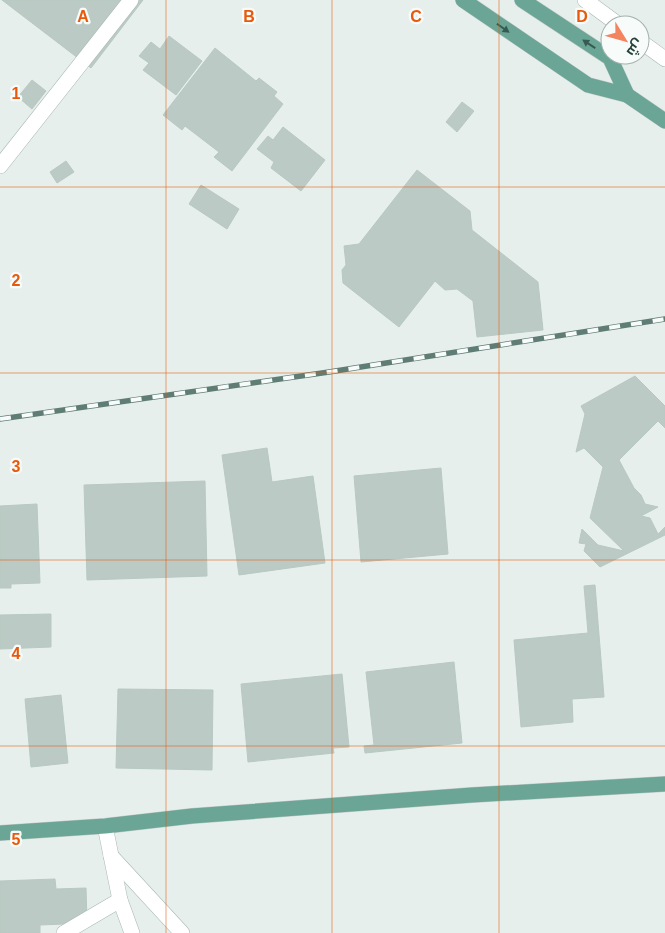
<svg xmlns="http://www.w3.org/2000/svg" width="665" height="933" viewBox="0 0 665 933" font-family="Helvetica,Cairo,sans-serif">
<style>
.building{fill:#bbcac4;stroke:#b8c9c2}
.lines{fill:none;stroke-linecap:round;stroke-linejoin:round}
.street-casing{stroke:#a8b8b2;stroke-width:16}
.primary-casing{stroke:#c2cac8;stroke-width:16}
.street{stroke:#fff;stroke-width:15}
.primary{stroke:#6aa596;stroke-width:15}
.rail-casing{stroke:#5f7d75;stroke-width:5.5}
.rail{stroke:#f7fbf9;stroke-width:4;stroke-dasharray:11;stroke-linecap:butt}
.oneway{fill:#365b51}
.grid{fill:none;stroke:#e8590c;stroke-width:1;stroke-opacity:0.55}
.grid-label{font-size:16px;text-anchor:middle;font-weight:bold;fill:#e8590c;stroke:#f7fbf9;stroke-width:4.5;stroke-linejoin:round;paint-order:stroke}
</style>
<rect width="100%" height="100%" fill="#e6efeb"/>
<g class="building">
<path d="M 2,0 L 143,0 L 91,68 Z"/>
<path d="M 169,36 L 202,61 L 176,95 L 143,70 L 149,63 L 139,56 L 151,42 L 160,49 Z"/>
<path d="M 215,48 L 256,81 L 259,78 L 277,92 L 274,96 L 283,104 L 232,171 L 214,157 L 219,152 L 185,126 L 182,130 L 163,115 Z"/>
<path d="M 32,80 L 46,91 L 32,109 L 18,97 Z"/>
<path d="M 462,102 L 474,111 L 457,132 L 446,122 Z"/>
<path d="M 283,127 L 325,160 L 301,191 L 271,168 L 274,162 L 257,149 L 268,136 L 273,140 Z"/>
<path d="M 66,161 L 74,172 L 57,183 L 50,172 Z"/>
<path d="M 417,170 L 470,211 L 472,230 L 538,282 L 543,330 L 477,337 L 473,301 L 457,289 L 445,290 L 435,281 L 399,327 L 343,283 L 342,270 L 346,265 L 344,246 L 359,244 Z"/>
<path d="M 201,185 L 239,209 L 227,229 L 189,204 Z"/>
<path d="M 635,376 L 665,406 L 665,428 L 658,421 L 619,460 L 634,488 L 641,495 L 645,504 L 658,507 L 641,516 L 650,518 L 658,534 L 665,527 L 665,535 L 600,567 L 584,551 L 586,544 L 579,543 L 582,529 L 598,545 L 624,551 L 590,518 L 603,467 L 584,448 L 576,452 L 585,414 L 581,406 Z"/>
<path d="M 267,448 L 272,482 L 313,476 L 325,563 L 239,575 L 222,455 Z"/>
<path d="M 441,468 L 448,554 L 361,562 L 354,476 Z"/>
<path d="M 205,481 L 207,576 L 87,580 L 84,485 Z"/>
<path d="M 37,504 L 40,583 L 11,584 L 11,588 L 0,588 L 0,506 Z"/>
<path d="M 595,585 L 604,697 L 572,699 L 573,722 L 521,727 L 514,640 L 588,633 L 584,586 Z"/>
<path d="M 51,614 L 51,647 L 0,649 L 0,615 Z"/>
<path d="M 454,662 L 462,743 L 365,753 L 364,746 L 374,745 L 366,672 Z"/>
<path d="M 342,674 L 349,747 L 333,748 L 334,753 L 248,762 L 241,684 Z"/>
<path d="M 118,689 L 213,690 L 212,770 L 116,768 Z"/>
<path d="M 61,695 L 68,763 L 31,767 L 25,699 Z"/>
<path d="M 55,879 L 56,889 L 86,888 L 87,923 L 40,925 L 40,933 L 0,933 L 0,881 Z"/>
</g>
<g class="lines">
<g class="street-casing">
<g id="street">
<path d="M 585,0 L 619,25"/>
<path d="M 640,41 L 665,59"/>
<path d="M 0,166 L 131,0"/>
<path d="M 105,826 L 120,900 L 132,933"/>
<path d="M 111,856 L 182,933"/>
<path d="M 64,933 L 120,900"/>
</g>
</g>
<g class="primary-casing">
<g id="primary">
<path d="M 463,0 L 588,85 L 627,95 L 665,121"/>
<path d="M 522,0 L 610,58 L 627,95"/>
<path d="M 0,833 L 105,826 L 192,816 L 472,795 L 665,784"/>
</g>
</g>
<use href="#street" class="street"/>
<use href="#primary" class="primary"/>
<g class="rail-casing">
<path id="rail" d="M 0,419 L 329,372 L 665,319"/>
</g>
<use href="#rail" class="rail"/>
</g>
<defs><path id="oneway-solid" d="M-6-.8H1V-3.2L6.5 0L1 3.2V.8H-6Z" transform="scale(1.25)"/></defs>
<g class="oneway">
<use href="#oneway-solid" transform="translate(503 28) rotate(35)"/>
<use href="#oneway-solid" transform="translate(589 44) rotate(-147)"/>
</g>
<path class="grid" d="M 166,0 L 166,933M 332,0 L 332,933M 499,0 L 499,933M 0,187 L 665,187M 0,373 L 665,373M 0,560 L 665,560M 0,746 L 665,746"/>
<g class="grid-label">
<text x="83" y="22">A</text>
<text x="249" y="22">B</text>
<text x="416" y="22">C</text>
<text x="582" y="22">D</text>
<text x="16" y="99">1</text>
<text x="16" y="286">2</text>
<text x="16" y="472">3</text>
<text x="16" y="659">4</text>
<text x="16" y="845">5</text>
</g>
<g transform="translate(625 40) rotate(127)"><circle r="24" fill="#f7fbf9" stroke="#a3b1ad"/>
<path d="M0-4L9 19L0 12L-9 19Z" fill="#f4845f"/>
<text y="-8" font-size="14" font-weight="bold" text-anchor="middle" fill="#24423a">ش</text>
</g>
</svg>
